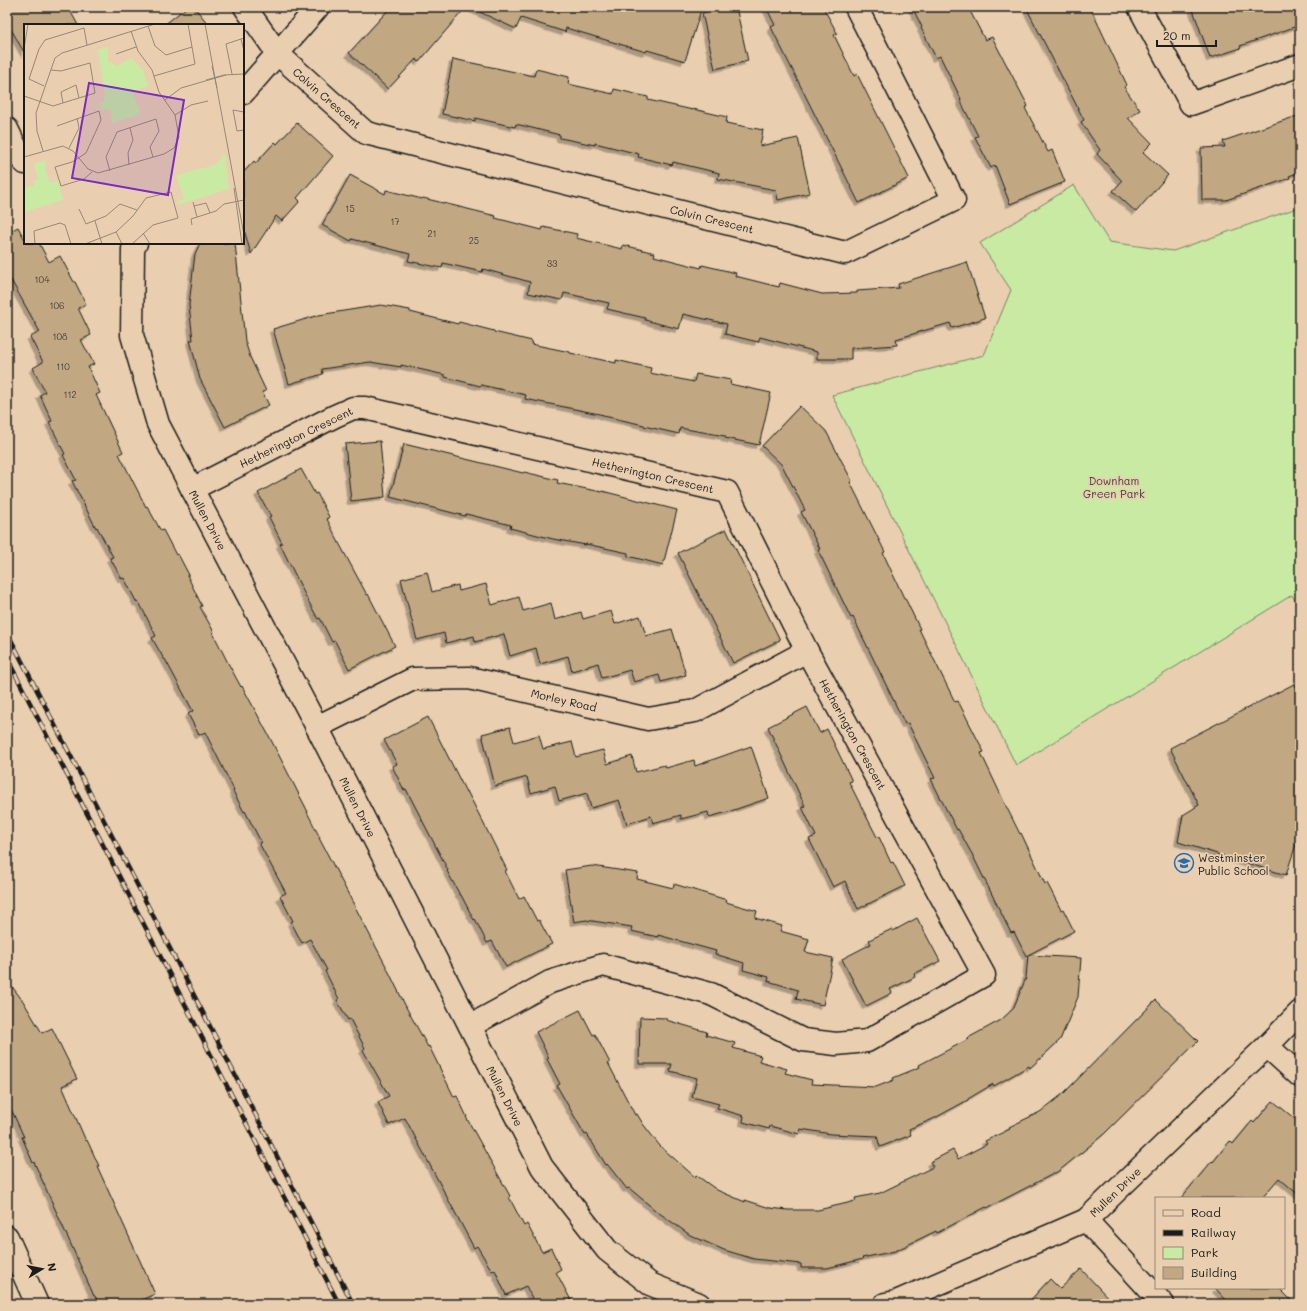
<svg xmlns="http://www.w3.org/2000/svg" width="1307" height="1311" viewBox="0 0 1307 1311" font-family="Mali,sans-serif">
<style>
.green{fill:#c8eaa3;stroke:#728360}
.building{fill:#c1a883;stroke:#1c1c1c;filter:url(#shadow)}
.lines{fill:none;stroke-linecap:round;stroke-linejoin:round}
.street-casing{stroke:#1c1c1c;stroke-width:25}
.secondary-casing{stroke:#1c1c1c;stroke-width:25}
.street{stroke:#e9cfb0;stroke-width:22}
.secondary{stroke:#e9cfb0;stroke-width:22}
.rail-casing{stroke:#1c1c1c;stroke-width:4.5}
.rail{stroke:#e9cfb0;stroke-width:3;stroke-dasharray:9;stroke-linecap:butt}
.labels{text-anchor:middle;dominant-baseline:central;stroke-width:3.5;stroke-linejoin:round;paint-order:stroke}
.number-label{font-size:9px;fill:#453f36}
.street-label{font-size:11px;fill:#1c1c1c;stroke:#e9cfb0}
.park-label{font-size:11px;fill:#3e4537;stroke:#e9cfb0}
.poi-label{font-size:11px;fill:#1c1c1c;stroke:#e9cfb0;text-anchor:start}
.inset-road{fill:none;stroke:#978775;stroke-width:1}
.view{fill:#7b2cbf;fill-opacity:0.15;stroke:#7b2cbf;stroke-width:2}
.inset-edge{fill:none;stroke:#1c1c1c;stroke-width:2}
</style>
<defs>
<filter id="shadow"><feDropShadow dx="-3.5" dy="3.5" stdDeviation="0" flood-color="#0004"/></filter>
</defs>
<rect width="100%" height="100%" fill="#e9cfb0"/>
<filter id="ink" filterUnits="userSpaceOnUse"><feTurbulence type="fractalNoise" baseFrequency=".025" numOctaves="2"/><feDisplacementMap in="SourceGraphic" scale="8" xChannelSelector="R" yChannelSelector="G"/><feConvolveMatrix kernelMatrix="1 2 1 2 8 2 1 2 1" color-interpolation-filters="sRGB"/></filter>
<g filter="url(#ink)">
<path class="green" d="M 1074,185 L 1109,242 L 1173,251 L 1300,207 L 1300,609 L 1292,595 L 1016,765 L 832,395 L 984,355 L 1011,290 L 980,243 Z"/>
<g class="building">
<path d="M 7,7 L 68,7 L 78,25 L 25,25 L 25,54 L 7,22 Z"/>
<path d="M 187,7 L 194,7 L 209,25 L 164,25 Z"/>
<path d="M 391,7 L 466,7 L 419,62 L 416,59 L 388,89 L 349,53 Z"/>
<path d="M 469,7 L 702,7 L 685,61 L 647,50 L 646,52 L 566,28 L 565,32 L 521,18 L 516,29 Z"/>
<path d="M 727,7 L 736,7 L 748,61 L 715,69 L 702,13 Z"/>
<path d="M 766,7 L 823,7 L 837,33 L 834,35 L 854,76 L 857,74 L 909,178 L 859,203 L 771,27 L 775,25 Z"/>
<path d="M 912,7 L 968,7 L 985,40 L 992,37 L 1028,106 L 1025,108 L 1048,152 L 1052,150 L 1065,182 L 1010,204 L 995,165 L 991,168 L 975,137 L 978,136 L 960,100 L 961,99 L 940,56 L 936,58 L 921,28 L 922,27 Z"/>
<path d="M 1026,7 L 1090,7 L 1127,85 L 1124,87 L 1140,110 L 1128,118 L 1152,143 L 1143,152 L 1168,175 L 1136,212 L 1113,191 L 1122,181 L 1097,154 L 1100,150 L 1081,122 L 1084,120 Z"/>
<path d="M 1192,7 L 1300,7 L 1300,25 L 1240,46 L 1241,48 L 1210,58 Z"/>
<path d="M 453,59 L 534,76 L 536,69 L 569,77 L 568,84 L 613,94 L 614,89 L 648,97 L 648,100 L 693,110 L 693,109 L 727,117 L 726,123 L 763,130 L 760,146 L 798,138 L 810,193 L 778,200 L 776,190 L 718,179 L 719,173 L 673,162 L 672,165 L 638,157 L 639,154 L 595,143 L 595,145 L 560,138 L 560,135 L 516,124 L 515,127 L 475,118 L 475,121 L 442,114 Z"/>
<path d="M 1300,115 L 1300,172 L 1289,176 L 1290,178 L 1226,200 L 1202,200 L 1201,148 L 1225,147 L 1223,141 Z"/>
<path d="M 297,123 L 333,156 L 297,198 L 300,201 L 282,221 L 276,216 L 251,254 L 243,226 L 243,173 L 254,161 L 256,163 L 275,142 L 277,144 Z"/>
<path d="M 350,175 L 385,194 L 386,190 L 422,199 L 423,198 L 496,216 L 495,218 L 542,230 L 543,227 L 577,234 L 576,238 L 622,249 L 623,245 L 655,253 L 654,256 L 701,268 L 702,265 L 736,273 L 735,276 L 779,287 L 780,283 L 822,294 L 857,293 L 857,291 L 899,288 L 898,284 L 967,262 L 985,318 L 952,328 L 950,323 L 896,339 L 897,345 L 851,348 L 851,359 L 817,359 L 817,352 L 760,337 L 758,342 L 725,334 L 727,324 L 683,314 L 679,329 L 645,320 L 645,318 L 607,309 L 609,303 L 564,293 L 562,300 L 528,293 L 530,282 L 483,269 L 482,272 L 443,263 L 442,268 L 408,261 L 410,254 L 352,239 L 351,241 L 322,225 Z"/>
<path d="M 18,227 L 25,240 L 25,243 L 39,243 L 49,262 L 60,256 L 74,282 L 75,282 L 86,304 L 78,308 L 91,335 L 81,340 L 94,364 L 88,367 L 100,393 L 96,395 L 123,452 L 119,454 L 146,507 L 147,506 L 161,531 L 163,530 L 176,555 L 178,554 L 189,575 L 187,575 L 202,606 L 200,607 L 214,632 L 213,633 L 228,663 L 241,687 L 242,686 L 269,736 L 308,812 L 307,812 L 320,838 L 319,838 L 386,966 L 407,1009 L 428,1047 L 429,1046 L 454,1097 L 457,1096 L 467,1117 L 466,1117 L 510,1196 L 509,1197 L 524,1226 L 527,1224 L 542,1252 L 551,1248 L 561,1269 L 556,1272 L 573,1304 L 535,1304 L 526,1286 L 506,1295 L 495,1270 L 492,1271 L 477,1246 L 474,1248 L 405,1118 L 389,1125 L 378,1102 L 389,1096 L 363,1050 L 365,1048 L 350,1019 L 348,1020 L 337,1000 L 339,999 L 325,971 L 327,970 L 310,939 L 302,943 L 291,922 L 293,921 L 280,896 L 286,893 L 259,843 L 261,842 L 245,811 L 244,812 L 233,791 L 234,790 L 205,732 L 199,735 L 188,714 L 193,711 L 165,659 L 164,659 L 152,638 L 156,636 L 139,602 L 137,603 L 124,578 L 122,579 L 110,558 L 113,557 L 97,527 L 96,528 L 72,481 L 76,480 L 63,455 L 65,454 L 49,422 L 52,421 L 40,395 L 45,392 L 33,368 L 43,362 L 30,337 L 40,332 L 11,280 L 7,282 L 7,233 Z"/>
<path d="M 200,243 L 235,243 L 245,341 L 250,357 L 266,391 L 262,392 L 269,405 L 225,427 L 200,379 L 190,340 L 193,340 L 189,305 L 195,254 Z"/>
<path d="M 381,305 L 410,310 L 410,312 L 458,324 L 459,322 L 494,331 L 494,332 L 532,341 L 531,344 L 570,352 L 570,353 L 616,363 L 616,360 L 651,368 L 650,373 L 694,382 L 696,374 L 731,380 L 730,384 L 771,393 L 759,445 L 725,438 L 725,436 L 680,428 L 679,434 L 644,426 L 644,425 L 604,416 L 604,415 L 525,399 L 526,395 L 481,385 L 480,386 L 445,377 L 445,375 L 401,365 L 401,367 L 370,362 L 322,369 L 323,374 L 289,384 L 273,329 L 319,315 Z"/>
<path d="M 800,406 L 826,431 L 852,481 L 850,482 L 885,552 L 883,553 L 904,598 L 905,598 L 920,629 L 919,629 L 955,702 L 958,701 L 984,752 L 981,753 L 1006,806 L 1020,834 L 1021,833 L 1045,884 L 1047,883 L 1061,910 L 1063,909 L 1074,931 L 1026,956 L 1014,932 L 1011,933 L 972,854 L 958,829 L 957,830 L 944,805 L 931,779 L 935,778 L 920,748 L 908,723 L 905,724 L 853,617 L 851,618 L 818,550 L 820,549 L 801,512 L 805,510 L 782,465 L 762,446 Z"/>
<path d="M 380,441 L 385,497 L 351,501 L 345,444 Z"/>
<path d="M 404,444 L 523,473 L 524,472 L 558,480 L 557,483 L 602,492 L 602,491 L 677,510 L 663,565 L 628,556 L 628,553 L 586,544 L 586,545 L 553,539 L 510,528 L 511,525 L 466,514 L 465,516 L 390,497 Z"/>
<path d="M 301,469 L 315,494 L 317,493 L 329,517 L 327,519 L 339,543 L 367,595 L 368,594 L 395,646 L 349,669 L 335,641 L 332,642 L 320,618 L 318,619 L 305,595 L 280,544 L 282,543 L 269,517 L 271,516 L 258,493 Z"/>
<path d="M 726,529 L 780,640 L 733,663 L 678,553 Z"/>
<path d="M 427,572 L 432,592 L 458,585 L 459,591 L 486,584 L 492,605 L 519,597 L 523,611 L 551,603 L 555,620 L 581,612 L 583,619 L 611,611 L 615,624 L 640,616 L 646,636 L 672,629 L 686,675 L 661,682 L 659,675 L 634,682 L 630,670 L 602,678 L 598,663 L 572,671 L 568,656 L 540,664 L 536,648 L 510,656 L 504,634 L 475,642 L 474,636 L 446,643 L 444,633 L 417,640 L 401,579 Z"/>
<path d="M 1294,684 L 1300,695 L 1300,832 L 1286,875 L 1178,842 L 1183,815 L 1199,805 L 1170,748 Z"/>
<path d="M 807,707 L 820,733 L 827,729 L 852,781 L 849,782 L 864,812 L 877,837 L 879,837 L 891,863 L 893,862 L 905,886 L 858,909 L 845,881 L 833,887 L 809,839 L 816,836 L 802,807 L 805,806 L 768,727 Z"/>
<path d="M 428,717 L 466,792 L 467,791 L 492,840 L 507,870 L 505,871 L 519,899 L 524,896 L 537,921 L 539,920 L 552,944 L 506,967 L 492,941 L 487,943 L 475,919 L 474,920 L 461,895 L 460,895 L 447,871 L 448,870 L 406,789 L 404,790 L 392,766 L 397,764 L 384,740 Z"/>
<path d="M 510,727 L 514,742 L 539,735 L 543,749 L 572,742 L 576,757 L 603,750 L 607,764 L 632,756 L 636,772 L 665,765 L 666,768 L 694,760 L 695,766 L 751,746 L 769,798 L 728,812 L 709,817 L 708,812 L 681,819 L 681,815 L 653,823 L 651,816 L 627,824 L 619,800 L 591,808 L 587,793 L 559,801 L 555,786 L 531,793 L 527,777 L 495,786 L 482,734 Z"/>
<path d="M 592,866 L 638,873 L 637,879 L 673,888 L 674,884 L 727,900 L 726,902 L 757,911 L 755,918 L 782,926 L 780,931 L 809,939 L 805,952 L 833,958 L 823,1005 L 796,999 L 798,990 L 768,981 L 769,977 L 743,970 L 744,963 L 715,954 L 716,951 L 658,935 L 658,937 L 631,931 L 632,927 L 586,920 L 574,922 L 565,870 Z"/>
<path d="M 917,918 L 940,961 L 914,974 L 915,977 L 890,989 L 892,993 L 866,1006 L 842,959 L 871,944 L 869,940 L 892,929 L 893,931 Z"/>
<path d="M 1028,955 L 1081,958 L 1078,997 L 1060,1040 L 1030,1068 L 1029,1066 L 994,1086 L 993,1084 L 968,1099 L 968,1100 L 933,1119 L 909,1129 L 911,1135 L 880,1147 L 877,1136 L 831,1134 L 801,1129 L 799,1134 L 770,1126 L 769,1129 L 743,1122 L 744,1116 L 717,1108 L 719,1104 L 692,1097 L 697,1078 L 670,1071 L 672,1064 L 639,1064 L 640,1017 L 666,1018 L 666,1020 L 707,1032 L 706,1035 L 735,1043 L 733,1048 L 761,1056 L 759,1061 L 787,1069 L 785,1073 L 812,1080 L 811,1084 L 876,1087 L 894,1080 L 893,1078 L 920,1067 L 919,1065 L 969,1039 L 968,1038 L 1001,1020 L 1013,1009 L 1026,978 Z"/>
<path d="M 7,980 L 23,1001 L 42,1033 L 52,1028 L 77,1079 L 62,1086 L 86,1141 L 87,1140 L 99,1166 L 97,1166 L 155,1294 L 132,1304 L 99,1304 L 95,1296 L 94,1296 L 34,1162 L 33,1163 L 22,1137 L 24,1137 L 11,1109 L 7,1111 Z"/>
<path d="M 1156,1000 L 1198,1041 L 1104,1134 L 1059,1171 L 987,1208 L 986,1207 L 937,1233 L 936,1231 L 895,1251 L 862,1258 L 863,1259 L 827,1268 L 801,1268 L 801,1264 L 754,1259 L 724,1250 L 690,1235 L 655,1210 L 629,1188 L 627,1189 L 607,1164 L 606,1165 L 587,1134 L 585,1135 L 557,1086 L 560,1084 L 547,1059 L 549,1058 L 536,1032 L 580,1010 L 593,1035 L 595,1034 L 610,1063 L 608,1063 L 635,1115 L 637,1114 L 643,1124 L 660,1146 L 695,1177 L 696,1175 L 717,1190 L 745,1202 L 745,1200 L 770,1208 L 788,1210 L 818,1210 L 856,1201 L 855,1198 L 880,1193 L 933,1167 L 930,1162 L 953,1150 L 958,1159 L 987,1144 L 985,1141 L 1010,1129 L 1009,1127 L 1040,1112 L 1064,1093 Z"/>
<path d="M 1273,1101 L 1300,1123 L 1300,1196 L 1279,1178 L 1262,1198 L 1181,1198 L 1212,1161 L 1213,1162 L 1230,1141 L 1233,1144 L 1252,1121 L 1254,1123 Z"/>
<path d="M 1081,1269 L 1114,1304 L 1027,1304 L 1050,1279 L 1060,1289 Z"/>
<path d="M 1215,1288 L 1279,1288 L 1295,1304 L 1230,1304 Z"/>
</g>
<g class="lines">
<g class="street-casing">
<g id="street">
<path d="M 245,7 L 278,54 L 366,133 L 845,253 L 954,200 L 856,7"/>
<path d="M 1139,7 L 1191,104 L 1300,65"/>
<path d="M 7,129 L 22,160 L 25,163"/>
<path d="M 192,489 L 335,416 L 353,408 L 365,408 L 727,492 L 807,651 L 984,975 L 867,1041 L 836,1044 L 803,1040 L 711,994 L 603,965 L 550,982 L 470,1026"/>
<path d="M 317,727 L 413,679 L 469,678 L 648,719 L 695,711 L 807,651"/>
<path d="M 1086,1220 L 1163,1304"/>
<path d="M 7,1237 L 37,1304"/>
</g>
</g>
<g class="secondary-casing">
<g id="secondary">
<path d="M 243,93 L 318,7"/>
<path d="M 136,243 L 133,249 L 132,335 L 158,424 L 317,727 L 542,1167 L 607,1250 L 650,1284 L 699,1304"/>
<path d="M 1267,1046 L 1300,1076"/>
<path d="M 885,1304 L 896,1302 L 1086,1220 L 1267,1046 L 1300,1012"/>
</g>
</g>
<use href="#street" class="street"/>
<use href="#secondary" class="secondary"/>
<g class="rail-casing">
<g id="rail">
<path d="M 7,632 L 353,1304"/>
<path d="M 7,658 L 339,1304"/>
</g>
</g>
<use href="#rail" class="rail"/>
</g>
</g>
<defs>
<g id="school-ring" transform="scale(1)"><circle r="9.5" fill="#e9cfb0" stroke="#1f6fb2" stroke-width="1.5"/><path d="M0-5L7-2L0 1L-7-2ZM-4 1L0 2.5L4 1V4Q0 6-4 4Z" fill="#1f6fb2"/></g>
</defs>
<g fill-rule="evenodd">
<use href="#school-ring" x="1184" y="863"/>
</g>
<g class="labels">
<g class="number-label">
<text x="350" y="208">15</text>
<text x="395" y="221">17</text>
<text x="432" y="233">21</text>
<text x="474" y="240">25</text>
<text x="552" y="263">33</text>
<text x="42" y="279">104</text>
<text x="57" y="305">106</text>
<text x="60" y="336">108</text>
<text x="63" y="366">110</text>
<text x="70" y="394">112</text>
</g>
<g class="street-label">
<text transform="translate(327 98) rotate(41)">Colvin Crescent</text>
<text transform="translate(712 219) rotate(14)">Colvin Crescent</text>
<text transform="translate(296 437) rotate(-26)">Hetherington Crescent</text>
<text transform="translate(653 475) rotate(13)">Hetherington Crescent</text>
<text transform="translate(208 520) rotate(62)">Mullen Drive</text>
<text transform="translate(564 700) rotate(13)">Morley Road</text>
<text transform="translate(853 734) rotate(61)">Hetherington Crescent</text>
<text transform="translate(358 807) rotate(63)">Mullen Drive</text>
<text transform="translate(505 1096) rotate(63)">Mullen Drive</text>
<text transform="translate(1115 1192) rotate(-44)">Mullen Drive</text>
</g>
<g class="park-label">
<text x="1114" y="480">Downham<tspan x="1114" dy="13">Green Park</tspan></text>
</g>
<g class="poi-label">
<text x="1198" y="857">Westminster<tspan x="1198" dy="13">Public School</tspan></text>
</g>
</g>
<g transform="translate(24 24)">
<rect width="220" height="220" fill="#e9cfb0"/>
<path d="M 84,23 L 84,37 L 93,42 L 107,34 L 119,46 L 124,62 L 108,68 L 117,90 L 88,99 L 87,87 L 82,85 L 78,86 L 75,79 L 80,77 L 81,72 L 74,26 ZM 201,130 L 205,165 L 154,181 L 153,177 L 160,175 L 152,151 L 191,141 ZM 22,136 L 21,146 L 26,159 L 34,157 L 39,176 L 0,188 L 0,164 L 10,162 L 9,157 L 14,155 L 10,140 Z" fill="#c8eaa3"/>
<path class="inset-road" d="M 181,0 L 220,211M 124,2 L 131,22 L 142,31 L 168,23M 217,15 L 220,27M 0,25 L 4,0M 92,30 L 112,23M 188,42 L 193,64M 208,50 L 202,20 L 220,14M 130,52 L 171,40 L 164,0M 182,56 L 200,51 L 220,50M 20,62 L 5,55 L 15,25 L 21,16 L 60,4 L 63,21M 0,72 L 29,82 L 71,69 L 66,39 L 37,47 L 27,46M 141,76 L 157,64 L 202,51M 39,79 L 37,68 L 52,61 L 55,74M 220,88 L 209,86 L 213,107 L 220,106M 151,91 L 167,81 L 184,77M 33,102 L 75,87 L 77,96 L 62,129 L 48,138 L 31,143 L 37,162 L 60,155 L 68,148M 45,124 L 55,104 L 53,94M 19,127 L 13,107 L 12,89 L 31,34 L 38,29 L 131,0M 0,133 L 39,122 L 49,127 L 64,145 L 74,149 L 140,130 L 150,124 L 155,113 L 151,91 L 135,68 L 128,46 L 114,27 L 107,7M 105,141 L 104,129 L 109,116 L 106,104M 86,147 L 82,133 L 93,108 L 132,95 L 135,107 L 126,123 L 129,133M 210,164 L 218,220M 169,178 L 173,193M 170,182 L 182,179 L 186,189M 55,185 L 62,200 L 82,192 L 96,180 L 113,186M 71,197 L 78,220M 168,201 L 167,195 L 192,187 L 200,180 L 220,176M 92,208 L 98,220M 119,209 L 126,220M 11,220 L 10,207 L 36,199 L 41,201 L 47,220M 61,220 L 92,208 L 109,192 L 122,174 L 147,168 L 154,194 L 129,201 L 108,220"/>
<path class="view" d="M 65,59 L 160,76 L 144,171 L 48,154 Z"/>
<rect width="220" height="220" class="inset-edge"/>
</g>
<rect width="1307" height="1311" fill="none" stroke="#e9cfb0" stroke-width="24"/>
<rect x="12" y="12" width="1283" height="1287" fill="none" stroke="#1c1c1c" stroke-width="1.5" filter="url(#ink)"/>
<rect x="1155" y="1197" width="130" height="92" fill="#e9cfb0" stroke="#978775"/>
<rect x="1163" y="1210" width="20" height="6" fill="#e9cfb0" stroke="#978775"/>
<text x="1191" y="1217" font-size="12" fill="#1c1c1c">Road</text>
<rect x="1163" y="1230" width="20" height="6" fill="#1c1c1c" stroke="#978775"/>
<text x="1191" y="1237" font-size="12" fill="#1c1c1c">Railway</text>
<rect x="1163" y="1247" width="20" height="12" fill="#c8eaa3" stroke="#978775"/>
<text x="1191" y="1257" font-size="12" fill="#1c1c1c">Park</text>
<rect x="1163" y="1267" width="20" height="12" fill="#c1a883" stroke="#978775"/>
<text x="1191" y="1277" font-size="12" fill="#1c1c1c">Building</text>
<g transform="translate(42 1269) rotate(80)" stroke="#e9cfb0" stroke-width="3" paint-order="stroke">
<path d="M0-3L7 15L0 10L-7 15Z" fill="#1c1c1c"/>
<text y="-6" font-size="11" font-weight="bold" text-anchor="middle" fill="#1c1c1c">N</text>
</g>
<path d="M1157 40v6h59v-6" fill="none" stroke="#1c1c1c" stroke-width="2"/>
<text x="1163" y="40" font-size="12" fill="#1c1c1c" stroke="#e9cfb0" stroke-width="3" paint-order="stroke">20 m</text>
</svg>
